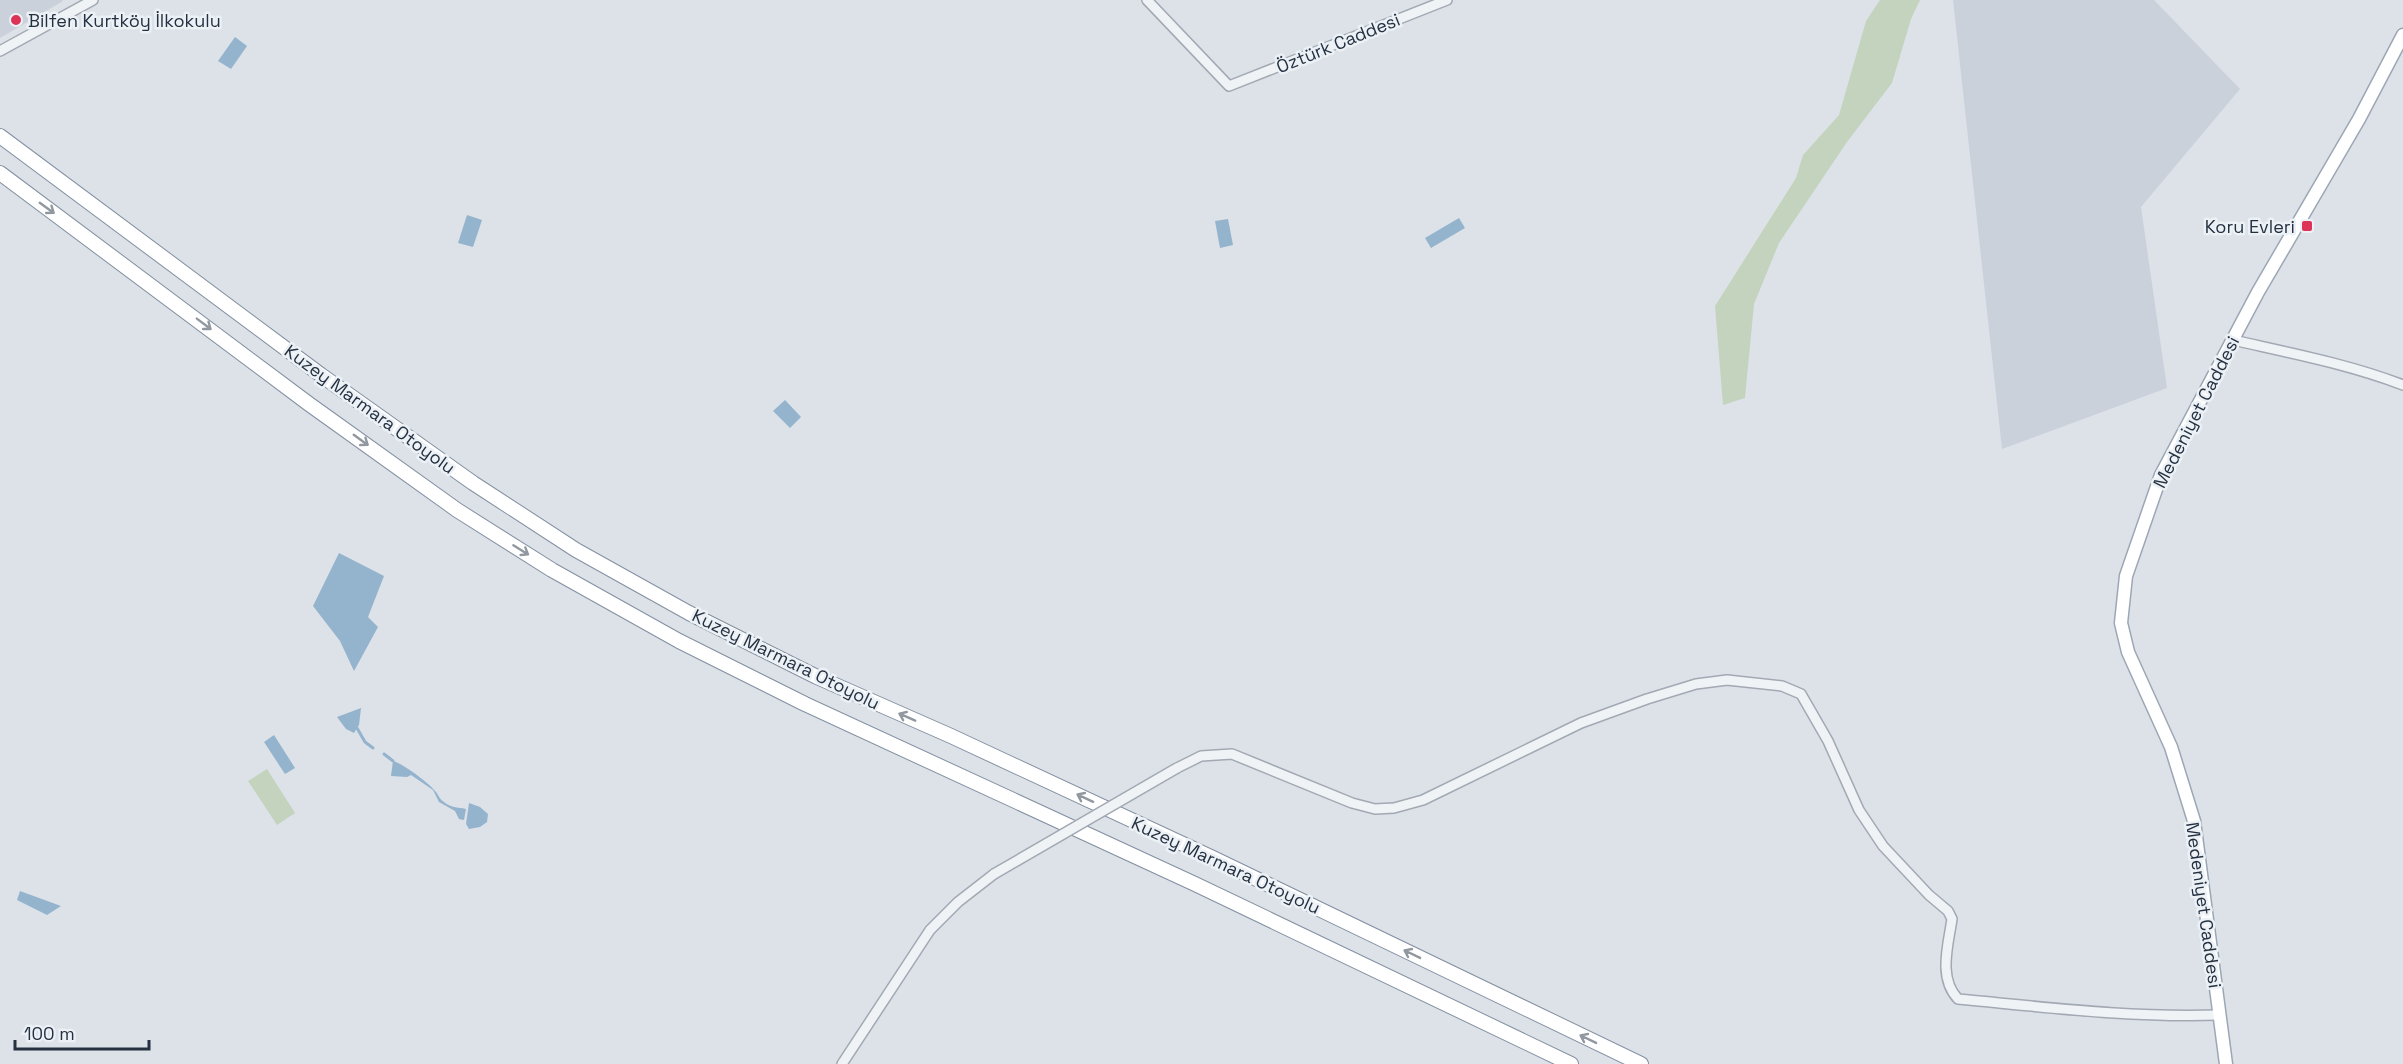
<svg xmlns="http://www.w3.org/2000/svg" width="2403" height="1064" viewBox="0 0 2403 1064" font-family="'Space Grotesk',sans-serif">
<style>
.built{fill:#cbd1db}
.green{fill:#c4d3bd}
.water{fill:#94b3cd}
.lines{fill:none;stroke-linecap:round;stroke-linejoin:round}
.stream{stroke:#94b3cd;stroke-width:3}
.minor-casing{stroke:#a2a9b3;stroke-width:12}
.major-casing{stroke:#9ba7b5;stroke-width:15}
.highway-casing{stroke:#8390a1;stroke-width:16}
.minor{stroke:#f0f3f6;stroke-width:9}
.major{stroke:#fff;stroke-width:12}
.highway{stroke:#fff;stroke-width:14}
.minor-bridge-casing{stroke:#a2a9b3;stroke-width:12;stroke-linecap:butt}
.minor-bridge{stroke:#f0f3f6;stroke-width:9}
.oneway{stroke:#9298a0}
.poi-dot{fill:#dc3357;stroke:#ecf1f6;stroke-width:2}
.labels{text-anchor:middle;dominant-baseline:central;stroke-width:5;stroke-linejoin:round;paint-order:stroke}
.poi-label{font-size:18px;fill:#253141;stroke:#ecf1f6;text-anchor:start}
.street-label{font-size:18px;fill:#253141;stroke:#ecf1f6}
</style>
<rect width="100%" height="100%" fill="#dde2e9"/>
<g class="built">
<path d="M 0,0 L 62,0 L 63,1 L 0,38 Z"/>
<path d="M 1953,0 L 2154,0 L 2240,89 L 2141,207 L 2167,388 L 2002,449 Z"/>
</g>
<g class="green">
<path d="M 1880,0 L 1920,0 L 1911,19 L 1892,83 L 1847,142 L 1779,243 L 1754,304 L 1745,398 L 1723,405 L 1715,306 L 1796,178 L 1803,155 L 1839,115 L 1866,21 Z"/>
<path d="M 267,769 L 295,813 L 277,825 L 248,781 Z"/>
</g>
<g class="water">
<path d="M 235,37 L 247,46 L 231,69 L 218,61 Z"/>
<path d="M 467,215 L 482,220 L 473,247 L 458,243 Z"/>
<path d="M 1459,218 L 1465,228 L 1431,248 L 1425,238 Z"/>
<path d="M 1228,219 L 1233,245 L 1220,248 L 1215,221 Z"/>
<path d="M 785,400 L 801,417 L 790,428 L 773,411 Z"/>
<path d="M 339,553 L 384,576 L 368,617 L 378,627 L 354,671 L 340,641 L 313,606 Z"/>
<path d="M 361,708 L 359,725 L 354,733 L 346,729 L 337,717 Z"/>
<path d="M 274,735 L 295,768 L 285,774 L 264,742 Z"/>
<path d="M 393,761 C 402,763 429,783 435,791 C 439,795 439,799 444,802 C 451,808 457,807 466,809 L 464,820 L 459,819 L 455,811 L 439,802 L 433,790 L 411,775 L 407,777 L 391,776 Z"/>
<path d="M 469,803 L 480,807 L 488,814 L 487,822 L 480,827 L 469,829 L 466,824 Z"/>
<path d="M 20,891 L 61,906 L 47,915 L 17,900 Z"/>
</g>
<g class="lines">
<g class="stream">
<path d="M 357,728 L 365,742 L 373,748"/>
<path d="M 384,754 L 393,761"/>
</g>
<g class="minor-casing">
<g id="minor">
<path d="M 1147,0 L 1229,86 L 1447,0"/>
<path d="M 0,51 L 93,0"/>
<path d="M 2233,340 C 2290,353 2348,364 2403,385"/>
<path d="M 1177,768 L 1201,756 L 1232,754 L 1352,803 L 1375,809 L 1394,808 L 1423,800 L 1581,723 L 1647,699 L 1696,684 L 1727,680 L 1782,686 L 1801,694 L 1828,741 L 1859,810 L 1883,846 L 1929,895 L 1948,911 L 1952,919 C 1948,946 1938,978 1958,999 C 2044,1007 2132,1018 2219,1015"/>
<path d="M 842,1064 L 930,930 L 958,902 L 994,874"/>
</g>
</g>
<g class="major-casing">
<path id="major" d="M 2226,1064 L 2194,821 L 2171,747 L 2128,652 L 2121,623 L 2126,576 L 2161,475 L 2258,292 L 2359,119 L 2403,35"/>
</g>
<g class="highway-casing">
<g id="highway">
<path d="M 0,136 L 321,375 L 473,483 L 576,550 L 689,613 L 817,677 L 951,736 L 1213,858 L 1641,1064"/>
<path d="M 0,173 L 309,404 L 457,510 L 552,570 L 679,641 L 805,704 L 1195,884 L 1571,1064"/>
</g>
</g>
<use href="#minor" class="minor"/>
<use href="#major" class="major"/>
<use href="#highway" class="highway"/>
<g class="minor-bridge-casing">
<path id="minor-bridge" d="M 994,874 L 1177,768"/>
</g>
<use href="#minor-bridge" class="minor-bridge"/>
</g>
<defs><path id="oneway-shaft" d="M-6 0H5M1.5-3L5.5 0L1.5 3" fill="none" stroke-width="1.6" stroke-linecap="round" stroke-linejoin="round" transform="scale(1.5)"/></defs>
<g class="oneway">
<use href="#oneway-shaft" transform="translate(47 208) rotate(36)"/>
<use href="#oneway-shaft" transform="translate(204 324) rotate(37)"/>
<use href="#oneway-shaft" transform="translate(361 440) rotate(36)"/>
<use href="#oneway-shaft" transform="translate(521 550) rotate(32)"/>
<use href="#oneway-shaft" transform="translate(907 717) rotate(-156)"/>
<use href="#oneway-shaft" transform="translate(1085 798) rotate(-155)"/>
<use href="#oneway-shaft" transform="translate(1412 954) rotate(-154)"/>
<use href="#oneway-shaft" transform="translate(1588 1039) rotate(-154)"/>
</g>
<g class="poi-dot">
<circle cx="16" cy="20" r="6"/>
<rect x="2301" y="220" width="12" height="12" rx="3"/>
</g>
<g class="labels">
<g class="poi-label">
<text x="28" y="20">Bilfen Kurtköy İlkokulu</text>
<text x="2295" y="226" text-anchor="end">Koru Evleri</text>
</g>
<g class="street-label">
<text transform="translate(1338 43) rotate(-22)">Öztürk Caddesi</text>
<text transform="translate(370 409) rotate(36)">Kuzey Marmara Otoyolu</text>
<text transform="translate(2196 412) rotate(-63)">Medeniyet Caddesi</text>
<text transform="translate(786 659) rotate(26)">Kuzey Marmara Otoyolu</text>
<text transform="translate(1226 865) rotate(25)">Kuzey Marmara Otoyolu</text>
<text transform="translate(2204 905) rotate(82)">Medeniyet Caddesi</text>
</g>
</g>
<path d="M15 1040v9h134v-9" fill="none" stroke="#253141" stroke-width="3"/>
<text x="24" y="1040" font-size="18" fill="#253141" stroke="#ecf1f6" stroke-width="4.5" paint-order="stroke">100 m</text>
</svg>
